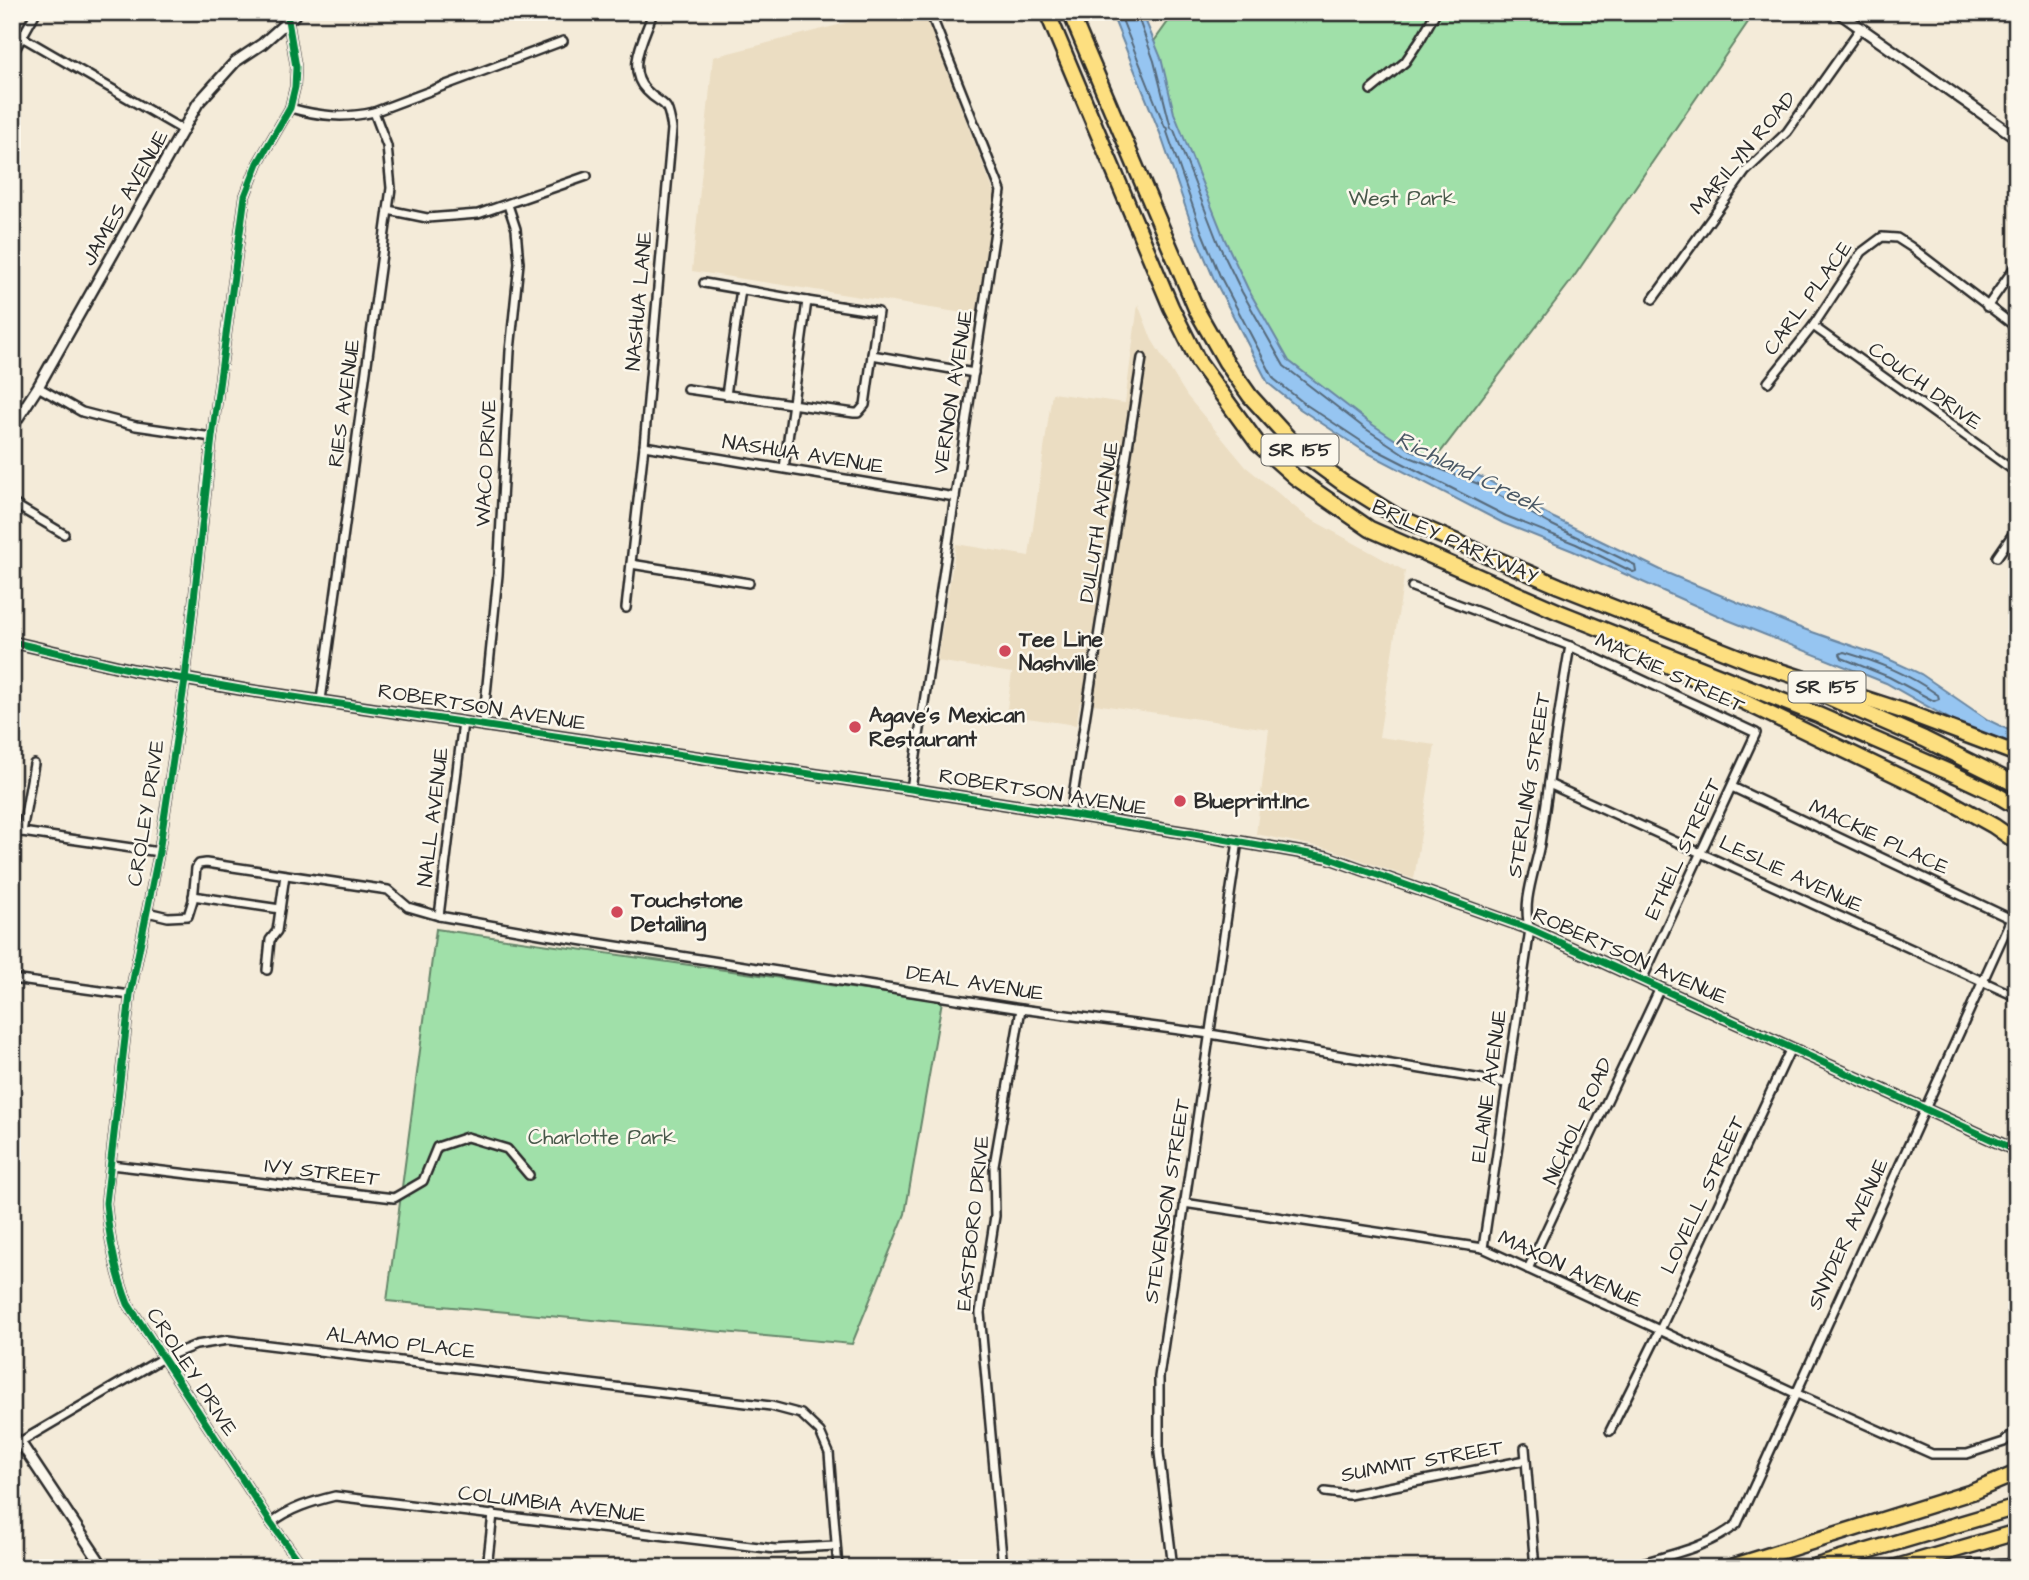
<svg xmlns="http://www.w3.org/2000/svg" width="2029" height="1580" viewBox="0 0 2029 1580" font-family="'Architects Daughter',sans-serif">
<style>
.built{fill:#ebddc2}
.green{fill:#a0e0a9;stroke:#66866a;stroke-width:2}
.water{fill:#96c5f1;stroke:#6b87a2;stroke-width:2}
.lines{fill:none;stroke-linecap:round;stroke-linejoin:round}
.shore{stroke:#56697a;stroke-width:2}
.minor-casing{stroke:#2b2b2b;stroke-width:12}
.tertiary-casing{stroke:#2b2b2b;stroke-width:14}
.motorway-casing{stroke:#2b2b2b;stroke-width:19}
.minor{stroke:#fbf7ec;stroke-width:7}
.tertiary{stroke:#fbf7ec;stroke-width:9}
.motorway{stroke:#fddf80;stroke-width:14}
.cycleway-casing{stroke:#fbf7ec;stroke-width:11}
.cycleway{stroke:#00873e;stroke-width:7}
.poi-dot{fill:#d1495b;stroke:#fbf7ec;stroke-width:2.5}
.labels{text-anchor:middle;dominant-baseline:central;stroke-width:5;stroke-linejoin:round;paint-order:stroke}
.shield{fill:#fbf7ec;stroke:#696865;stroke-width:2}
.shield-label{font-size:19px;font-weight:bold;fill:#2b2b2b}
.street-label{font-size:21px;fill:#2b2b2b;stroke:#fbf7ec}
.park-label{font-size:21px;fill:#48584a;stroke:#fbf7ec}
.poi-label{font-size:21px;font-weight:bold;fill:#2b2b2b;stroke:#fbf7ec;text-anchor:start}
.water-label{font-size:23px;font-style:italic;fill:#4b5966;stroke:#fbf7ec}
</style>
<rect width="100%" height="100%" fill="#f4ebd9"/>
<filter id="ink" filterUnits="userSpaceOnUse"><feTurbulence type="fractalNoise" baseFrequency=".0143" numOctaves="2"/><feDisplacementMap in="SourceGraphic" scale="14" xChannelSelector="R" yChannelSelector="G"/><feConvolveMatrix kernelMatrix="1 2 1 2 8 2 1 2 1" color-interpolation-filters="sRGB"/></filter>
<g filter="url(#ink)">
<g class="built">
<path d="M 889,12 L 924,12 L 995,195 L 976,315 L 692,271 L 713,57 Z"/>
<path d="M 1138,304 L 1152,340 L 1187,396 L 1246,467 L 1307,517 L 1405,571 L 1379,737 L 1435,745 L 1414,879 L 1330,849 L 1256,834 L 1269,729 L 1080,702 L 1076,725 L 1006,715 L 1012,673 L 937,661 L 956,544 L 1029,556 L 1052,393 L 1125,403 Z"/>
</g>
<g class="green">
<path d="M 1175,12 L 1755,12 L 1571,281 L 1430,466 L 1278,358 L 1221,255 L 1150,47 Z"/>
<path d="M 436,929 L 942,1001 L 905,1214 L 852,1344 L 387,1301 Z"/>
</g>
<path class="water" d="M 1111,12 L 1142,12 L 1161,58 L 1174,113 L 1225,240 L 1248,289 L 1289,361 L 1367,421 L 1411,450 L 1484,478 L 1554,518 L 1667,573 L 1795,626 L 1884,657 L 1921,674 L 1988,720 L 2017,734 L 2017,751 L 1969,730 L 1886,683 L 1728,620 L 1573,551 L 1503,523 L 1364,451 L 1300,409 L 1268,383 L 1214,279 L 1194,232 L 1160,133 Z"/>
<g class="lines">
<g class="shore">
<path d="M 1119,12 L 1165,127 L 1168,129 L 1167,132 L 1201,230 L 1220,276 L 1274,379 L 1305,404 L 1367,445 L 1506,516 L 1576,544 L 1633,572 L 1636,571 L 1635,565 L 1550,524 L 1481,485 L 1407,456 L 1363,427 L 1284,366 L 1242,292 L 1218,243 L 1174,130 L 1171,128 L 1154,61 L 1136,12"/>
<path d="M 1844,652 C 1878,662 1909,674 1938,695 L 1939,699 L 1934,701 L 1889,677 L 1842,658 L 1840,654 Z"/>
</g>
<g class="minor-casing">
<g id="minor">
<path d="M 288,20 L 296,67 L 295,87 L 290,108 L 258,163 L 245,196 L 212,437 L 185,680 L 159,852 L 130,995 L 106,1203 C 109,1238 115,1271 128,1304 L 271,1523 L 304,1568"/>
<path d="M 22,37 L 183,130"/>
<path d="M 12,55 L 36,12"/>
<path d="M 1371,90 L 1405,62 L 1420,40 L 1436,12"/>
<path d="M 290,108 C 319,116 344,119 374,112 L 563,41"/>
<path d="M 388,210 L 427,218 L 478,214 L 587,176"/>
<path d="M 704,283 L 807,301"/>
<path d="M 1653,299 L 1745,172 L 1787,132 L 1860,29"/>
<path d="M 1987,307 L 2017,264"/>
<path d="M 1813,326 L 2017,473"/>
<path d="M 872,355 L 974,373"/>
<path d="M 1768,382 L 1813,326 L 1862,252 L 1882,237 L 1897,238 L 1911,247 L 2017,328"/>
<path d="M 38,387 L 82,412 L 136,426 L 212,437"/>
<path d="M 687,389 L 854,413 L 858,413 L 865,405 L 878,312 L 807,301 L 784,468"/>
<path d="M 726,395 L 741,289"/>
<path d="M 644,446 L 955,497"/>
<path d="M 12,503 L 64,534"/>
<path d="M 1997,557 L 2017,528"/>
<path d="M 631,564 L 749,583"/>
<path d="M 1412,587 L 1570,646 L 1756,733 L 1642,980"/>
<path d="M 626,608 L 644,446 L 672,129 C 667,96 664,109 646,90 C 626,70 643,40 651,18 L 650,12"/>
<path d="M 321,700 L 391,188 L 387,146 L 374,112"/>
<path d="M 483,725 L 498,575 L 510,351 L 519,263 L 516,229 L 508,205"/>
<path d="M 1549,784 L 2017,997"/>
<path d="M 911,789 L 1001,191 L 930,12"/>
<path d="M 1070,815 L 1142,358"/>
<path d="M 22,832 L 34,764"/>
<path d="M 12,833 L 22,832 L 159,852"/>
<path d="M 193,896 L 280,909"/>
<path d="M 147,912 L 168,917 L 188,916 L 193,900 L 196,868 L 199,864 L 206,863 L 388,890 L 408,907 L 439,916 L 546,935 L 1021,1009 L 1210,1034 L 1506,1083"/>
<path d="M 439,916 L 463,722"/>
<path d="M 267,970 L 270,940 L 277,931 L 285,875"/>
<path d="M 12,979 L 130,995"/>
<path d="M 111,1165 L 394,1198 L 423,1181 L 437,1147 L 467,1137 L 507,1149 L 529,1175"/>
<path d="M 1184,1203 L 1483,1248 L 1795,1393 L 1932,1454 L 1967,1454 L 2004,1442 L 2017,1430"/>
<path d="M 1483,1248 L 1530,929 C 1521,904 1535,871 1540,844 C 1550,778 1558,712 1570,646"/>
<path d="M 1528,1269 L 1660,988"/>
<path d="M 1610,1431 L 1660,1330 L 1791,1048"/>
<path d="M 20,1442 L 161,1359 L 196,1345 L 228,1340 L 771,1406 L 801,1414 L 820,1432 L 829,1453 L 838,1568"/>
<path d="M 1525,1448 L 1535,1568"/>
<path d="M 1325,1492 L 1349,1495 L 1526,1460"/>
<path d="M 271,1523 C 290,1508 311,1502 335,1496 L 775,1549 L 836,1546"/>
<path d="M 487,1568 L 493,1514"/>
<path d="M 1003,1568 L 980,1313 L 995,1216 L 994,1165 L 1021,1009"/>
<path d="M 1173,1568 L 1159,1453 L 1159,1377 L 1238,841"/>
<path d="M 1626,1568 C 1663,1556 1707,1549 1737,1524 L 2011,919 L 1732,787"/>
</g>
</g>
<g class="tertiary-casing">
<g id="tertiary">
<path d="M 1838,12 L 2017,138"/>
<path d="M 12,427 L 38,387 L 198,103 L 235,62 L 262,44 L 298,12"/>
<path d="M 12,642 L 133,670 L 246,690 L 911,789 L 1194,834 L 1327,857 L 1530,929 L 2017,1151"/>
<path d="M 12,1436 L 20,1442 L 104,1568"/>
</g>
</g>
<g class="motorway-casing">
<g id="motorway">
<path d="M 1047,12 L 1171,307 L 1199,363 L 1258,444 L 1295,477 L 1370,529 L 1559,612 L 1818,715 L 1949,772 L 1992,792 L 2017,807"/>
<path d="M 1070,12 L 1197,311 L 1226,362 L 1250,396 L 1302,453 L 1343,483 L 1396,516 L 1559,586 L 1749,661 L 1906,712 L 2017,754"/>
<path d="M 1655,659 L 1942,797 L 1994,826 L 2017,842"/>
<path d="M 1817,692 L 1924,739 L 2017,785"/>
<path d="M 1728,1568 L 1972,1492 L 2017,1473"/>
<path d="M 1810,1568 L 2017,1507"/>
<path d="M 1893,1568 L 2017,1532"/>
<path d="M 1973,1568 L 2017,1566"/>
</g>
</g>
<use href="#minor" class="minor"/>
<use href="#tertiary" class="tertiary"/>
<use href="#motorway" class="motorway"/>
<g class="cycleway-casing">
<g id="cycleway">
<path d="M 288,20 L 296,67 L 295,87 L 290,108 L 258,163 L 245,196 L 212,437 L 185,680 L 159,852 L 130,995 L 106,1203 C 109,1238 115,1271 128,1304 L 271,1523 L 304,1568"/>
<path d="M 12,642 L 133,670 L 246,690 L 911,789 L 1194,834 L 1327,857 L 1530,929 L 2017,1151"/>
</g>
</g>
<use href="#cycleway" class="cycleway"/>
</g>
</g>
<g class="poi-dot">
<circle cx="1005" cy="651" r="7"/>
<circle cx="855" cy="727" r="7"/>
<circle cx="1180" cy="801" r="7"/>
<circle cx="617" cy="912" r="7"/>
</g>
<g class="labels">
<g class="shield">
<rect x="1261.5" y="434.5" width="77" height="31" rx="5"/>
<rect x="1788.5" y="671.5" width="77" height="31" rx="5"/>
</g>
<g class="shield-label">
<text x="1300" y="450">SR 155</text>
<text x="1827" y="687">SR 155</text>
</g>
<g class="street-label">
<text transform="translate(1743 153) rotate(-50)">MARILYN ROAD</text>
<text transform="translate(125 198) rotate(-60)">JAMES AVENUE</text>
<text transform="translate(1808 298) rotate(-54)">CARL PLACE</text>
<text transform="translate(639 301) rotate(-85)">NASHUA LANE</text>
<text transform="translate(1925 386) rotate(36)">COUCH DRIVE</text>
<text transform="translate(953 392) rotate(-81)">VERNON AVENUE</text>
<text transform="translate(344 403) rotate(-82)">RIES AVENUE</text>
<text transform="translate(803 454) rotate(9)">NASHUA AVENUE</text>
<text transform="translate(486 463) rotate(-87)">WACO DRIVE</text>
<text transform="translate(1099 522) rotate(-81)">DULUTH AVENUE</text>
<text transform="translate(1455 542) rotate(24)">BRILEY PARKWAY</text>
<text transform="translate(1670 673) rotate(25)">MACKIE STREET</text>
<text transform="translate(482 707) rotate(9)">ROBERTSON AVENUE</text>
<text transform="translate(1529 785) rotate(-81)">STERLING STREET</text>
<text transform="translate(1043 792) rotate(9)">ROBERTSON AVENUE</text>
<text transform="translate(146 813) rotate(-81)">CROLEY DRIVE</text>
<text transform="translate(433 817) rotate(-83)">NALL AVENUE</text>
<text transform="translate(1879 837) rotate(25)">MACKIE PLACE</text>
<text transform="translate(1683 849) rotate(-65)">ETHEL STREET</text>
<text transform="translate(1791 874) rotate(25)">LESLIE AVENUE</text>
<text transform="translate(1630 956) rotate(24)">ROBERTSON AVENUE</text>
<text transform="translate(975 983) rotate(9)">DEAL AVENUE</text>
<text transform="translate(1489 1086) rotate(-82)">ELAINE AVENUE</text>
<text transform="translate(1578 1121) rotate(-65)">NICHOL ROAD</text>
<text transform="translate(322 1172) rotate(7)">IVY STREET</text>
<text transform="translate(1703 1195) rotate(-65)">LOVELL STREET</text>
<text transform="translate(1167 1201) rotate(-81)">STEVENSON STREET</text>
<text transform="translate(973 1223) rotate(-84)">EASTBORO DRIVE</text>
<text transform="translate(1848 1234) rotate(-65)">SNYDER AVENUE</text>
<text transform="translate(1570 1269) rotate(25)">MAXON AVENUE</text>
<text transform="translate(401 1343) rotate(7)">ALAMO PLACE</text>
<text transform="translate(192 1372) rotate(57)">CROLEY DRIVE</text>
<text transform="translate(1422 1461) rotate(-10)">SUMMIT STREET</text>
<text transform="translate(552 1504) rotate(7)">COLUMBIA AVENUE</text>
</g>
<g class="park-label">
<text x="1402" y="198">West Park</text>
<text x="602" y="1137">Charlotte Park</text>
</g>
<g class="poi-label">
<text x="1019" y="639">Tee Line<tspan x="1019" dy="24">Nashville</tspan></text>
<text x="869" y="715">Agave's Mexican<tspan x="869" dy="24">Restaurant</tspan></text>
<text x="1194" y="801">Blueprint.Inc</text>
<text x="631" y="900">Touchstone<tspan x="631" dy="24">Detailing</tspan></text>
</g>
<g class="water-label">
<text transform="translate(1470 473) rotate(26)">Richland Creek</text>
</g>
</g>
<rect width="2029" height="1580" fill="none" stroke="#fbf7ec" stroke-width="42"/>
<rect x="21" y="21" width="1987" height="1538" fill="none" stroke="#2b2b2b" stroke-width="2.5" filter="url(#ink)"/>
</svg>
